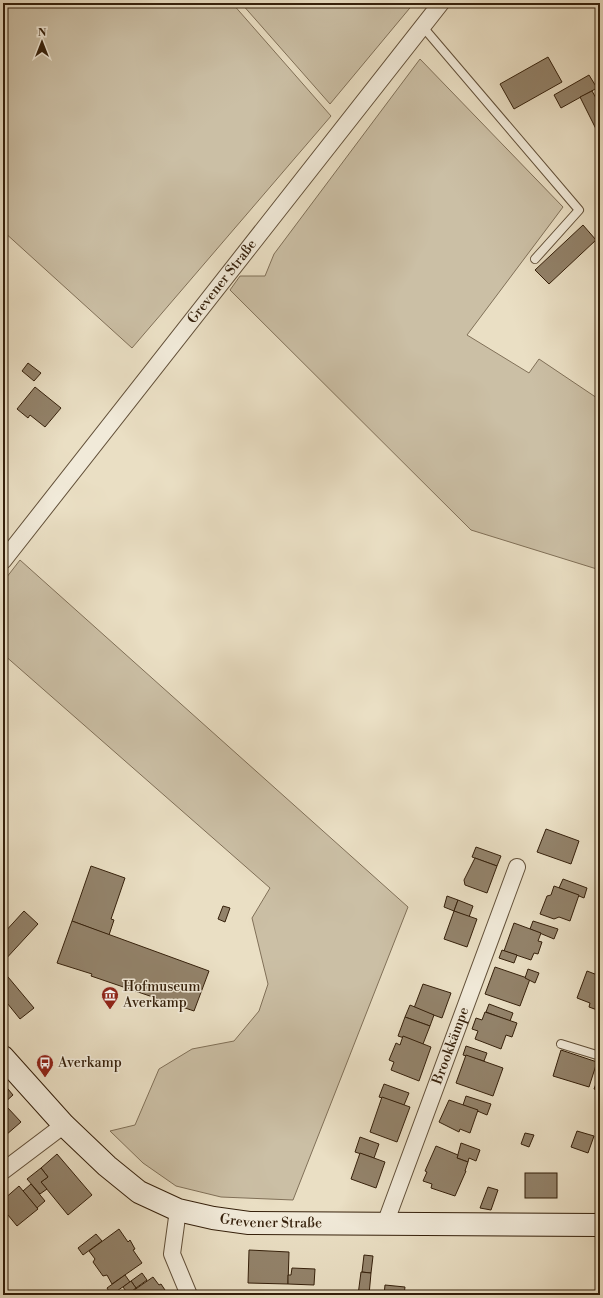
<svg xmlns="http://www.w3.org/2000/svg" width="603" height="1298" viewBox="0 0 603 1298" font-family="'Libre Bodoni',serif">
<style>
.green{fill:#cbbfa5;stroke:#807058}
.building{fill:#93836b;stroke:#35200b}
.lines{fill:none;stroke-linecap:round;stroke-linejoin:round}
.lane-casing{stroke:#625039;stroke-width:10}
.street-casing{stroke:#625039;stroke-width:18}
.secondary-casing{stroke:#35200b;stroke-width:24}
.lane{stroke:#f1ead9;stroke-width:8}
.street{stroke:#f1ead9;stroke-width:16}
.secondary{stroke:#f1ead9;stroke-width:22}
.labels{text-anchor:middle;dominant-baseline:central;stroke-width:3;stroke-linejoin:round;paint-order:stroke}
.street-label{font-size:14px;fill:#35200b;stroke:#f1ead9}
.poi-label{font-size:14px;fill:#35200b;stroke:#f1ead9;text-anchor:start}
</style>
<rect width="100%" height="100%" fill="#eadfc4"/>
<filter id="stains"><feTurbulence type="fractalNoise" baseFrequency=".005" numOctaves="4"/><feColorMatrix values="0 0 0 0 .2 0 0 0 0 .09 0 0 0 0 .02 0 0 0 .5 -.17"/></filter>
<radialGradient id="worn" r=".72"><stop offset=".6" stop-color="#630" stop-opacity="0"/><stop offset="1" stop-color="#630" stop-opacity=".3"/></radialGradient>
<g class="green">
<path d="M 3,3 L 232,3 L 331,116 L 132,348 L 3,231 Z"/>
<path d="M 241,3 L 414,3 L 330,104 Z"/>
<path d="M 420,59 L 563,207 L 467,335 L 529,373 L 539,359 L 600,400 L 600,570 L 471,530 L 230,290 L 240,276 L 265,276 L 274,254 Z"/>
<path d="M 20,560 L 408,907 L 293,1200 L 221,1197 L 176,1186 L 143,1163 L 110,1131 L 135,1125 L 159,1069 L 192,1049 L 234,1041 L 259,1011 L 268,984 L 252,918 L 270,888 L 3,654 L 3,582 Z"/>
</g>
<g class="building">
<path d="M 548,57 L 562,82 L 514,109 L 500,84 Z"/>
<path d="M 589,75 L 597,88 L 561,108 L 554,95 Z"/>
<path d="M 592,91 L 600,105 L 600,137 L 580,97 Z"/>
<path d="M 583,225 L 596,240 L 549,284 L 535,270 Z"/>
<path d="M 28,363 L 41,373 L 34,381 L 22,371 Z"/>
<path d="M 35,387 L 61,408 L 45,427 L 30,415 L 28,418 L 17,409 Z"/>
<path d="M 546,829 L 579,841 L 571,864 L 537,852 Z"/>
<path d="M 476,847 L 501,856 L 497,866 L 472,857 Z"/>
<path d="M 475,858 L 497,866 L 487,893 L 465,885 L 464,880 Z"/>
<path d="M 91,866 L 125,878 L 111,919 L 114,920 L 109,935 L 72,921 Z"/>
<path d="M 563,879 L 587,888 L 584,898 L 559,888 Z"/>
<path d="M 554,886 L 579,895 L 570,921 L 559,917 L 554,919 L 540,914 L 547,896 L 551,895 Z"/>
<path d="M 447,896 L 458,900 L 454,911 L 444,907 Z"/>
<path d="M 458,900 L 473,906 L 469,917 L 454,911 Z"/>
<path d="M 223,906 L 230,908 L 225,922 L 218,919 Z"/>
<path d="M 24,911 L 38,924 L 3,962 L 3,934 Z"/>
<path d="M 454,911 L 477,919 L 467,947 L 444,939 Z"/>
<path d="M 72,921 L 209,971 L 194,1011 L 91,976 L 92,974 L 57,963 Z"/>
<path d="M 533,921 L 558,929 L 554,939 L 530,929 Z"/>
<path d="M 514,923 L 541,933 L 538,941 L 542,942 L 538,954 L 534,953 L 531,960 L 504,951 Z"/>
<path d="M 502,950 L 517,955 L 514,963 L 499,958 Z"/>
<path d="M 495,967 L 530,979 L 520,1006 L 485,994 Z"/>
<path d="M 528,969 L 539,973 L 535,983 L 525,978 Z"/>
<path d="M 3,971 L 34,1008 L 20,1019 L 3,998 Z"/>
<path d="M 587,971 L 600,976 L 600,1011 L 589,1007 L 590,1003 L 577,998 Z"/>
<path d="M 423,984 L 451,993 L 442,1018 L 414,1008 Z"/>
<path d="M 489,1004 L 513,1013 L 510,1021 L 486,1012 Z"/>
<path d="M 410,1005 L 434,1015 L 430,1026 L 405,1017 Z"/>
<path d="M 485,1012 L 517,1023 L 512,1037 L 506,1035 L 501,1049 L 475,1039 L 478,1031 L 472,1029 L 476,1018 L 482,1020 Z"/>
<path d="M 405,1017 L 430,1026 L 423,1044 L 398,1036 Z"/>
<path d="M 403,1036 L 431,1047 L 419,1081 L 391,1070 L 394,1062 L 389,1060 L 396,1043 L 400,1045 Z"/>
<path d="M 466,1046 L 487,1053 L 484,1061 L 463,1055 Z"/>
<path d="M 561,1050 L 597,1062 L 589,1087 L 553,1076 Z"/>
<path d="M 466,1055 L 503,1068 L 493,1096 L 456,1083 Z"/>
<path d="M 600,1073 L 600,1091 L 594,1089 Z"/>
<path d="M 3,1083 L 13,1095 L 3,1104 Z"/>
<path d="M 384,1084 L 409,1093 L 404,1105 L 379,1097 Z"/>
<path d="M 466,1096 L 491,1104 L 487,1115 L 463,1105 Z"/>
<path d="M 382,1097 L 410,1107 L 397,1142 L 370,1132 Z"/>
<path d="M 449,1100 L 478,1110 L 470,1133 L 460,1129 L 459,1132 L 439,1122 Z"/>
<path d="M 7,1107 L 21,1122 L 6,1135 L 3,1131 L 3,1110 Z"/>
<path d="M 577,1131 L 594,1136 L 588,1153 L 571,1147 Z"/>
<path d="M 525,1133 L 534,1135 L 529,1147 L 521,1144 Z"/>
<path d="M 360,1137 L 379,1144 L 374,1158 L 355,1152 Z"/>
<path d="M 461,1143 L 480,1150 L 476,1161 L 469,1158 L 468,1162 L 457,1158 Z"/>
<path d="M 436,1146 L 458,1155 L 457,1158 L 468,1162 L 465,1171 L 466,1171 L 455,1196 L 431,1188 L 432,1184 L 423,1181 L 427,1172 L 425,1171 Z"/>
<path d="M 360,1153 L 385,1162 L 376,1188 L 351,1179 Z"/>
<path d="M 57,1154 L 92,1195 L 68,1215 L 41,1182 L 48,1177 L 41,1168 Z"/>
<path d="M 41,1168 L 48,1177 L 41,1182 L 47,1189 L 40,1194 L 27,1179 Z"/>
<rect x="525" y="1173" width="32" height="25"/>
<path d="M 31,1184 L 45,1201 L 37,1208 L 23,1191 Z"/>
<path d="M 19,1186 L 38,1209 L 17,1226 L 3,1209 L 3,1200 Z"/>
<path d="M 488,1187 L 498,1190 L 491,1210 L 480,1208 Z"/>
<path d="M 119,1229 L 128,1242 L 130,1240 L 135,1249 L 133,1250 L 142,1263 L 112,1284 L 107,1275 L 103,1276 L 93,1262 L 95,1259 L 89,1251 Z"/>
<path d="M 96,1234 L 102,1241 L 83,1255 L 78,1248 Z"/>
<path d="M 249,1250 L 289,1252 L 288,1284 L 248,1283 Z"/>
<path d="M 364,1255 L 373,1256 L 371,1273 L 362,1272 Z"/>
<path d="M 292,1268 L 315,1269 L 314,1285 L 288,1284 L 288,1275 L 291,1275 Z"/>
<path d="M 361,1272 L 371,1273 L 369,1295 L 358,1295 Z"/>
<path d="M 142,1273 L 147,1280 L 136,1288 L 131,1281 Z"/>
<path d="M 125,1275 L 130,1282 L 111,1295 L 107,1288 Z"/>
<path d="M 153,1277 L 159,1285 L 161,1284 L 165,1290 L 163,1292 L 166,1295 L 127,1295 Z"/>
<path d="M 131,1281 L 136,1288 L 128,1294 L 123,1287 Z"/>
<path d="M 385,1285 L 405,1287 L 404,1295 L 384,1295 Z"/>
</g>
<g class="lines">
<g class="lane-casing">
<g id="lane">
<path d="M 423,27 L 579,210 L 535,259"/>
<path d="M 561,1044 L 600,1056"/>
</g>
</g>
<g class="street-casing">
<g id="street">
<path id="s1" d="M 3,561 L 441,3"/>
<path d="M 3,1171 L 64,1125"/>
<path d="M 178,1210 L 172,1254 L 189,1295"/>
<path id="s2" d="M 385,1224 L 517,867"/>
</g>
</g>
<g class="secondary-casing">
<g id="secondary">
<path id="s3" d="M 3,1057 L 64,1125 L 107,1166 L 139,1192 L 178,1210 L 213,1218 L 249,1223 L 600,1225"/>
</g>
</g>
<use href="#lane" class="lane"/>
<use href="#street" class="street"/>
<use href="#secondary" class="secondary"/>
</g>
<defs>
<g id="museum-pin" transform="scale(0.9)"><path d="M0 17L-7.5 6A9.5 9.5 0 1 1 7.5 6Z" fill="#8f2418" stroke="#f1ead9"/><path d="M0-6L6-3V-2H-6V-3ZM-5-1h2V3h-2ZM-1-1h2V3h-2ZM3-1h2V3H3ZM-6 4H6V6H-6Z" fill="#fff"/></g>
<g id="bus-pin" transform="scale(0.9)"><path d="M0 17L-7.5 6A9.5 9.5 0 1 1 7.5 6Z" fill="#8f2418" stroke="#f1ead9"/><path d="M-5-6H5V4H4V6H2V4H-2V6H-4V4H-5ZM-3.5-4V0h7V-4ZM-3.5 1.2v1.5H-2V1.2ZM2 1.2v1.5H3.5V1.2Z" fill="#fff"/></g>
</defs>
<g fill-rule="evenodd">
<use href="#museum-pin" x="110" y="995"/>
<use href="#bus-pin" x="45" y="1063"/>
</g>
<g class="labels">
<g class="street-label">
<text stroke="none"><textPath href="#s1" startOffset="355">Grevener Straße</textPath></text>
<text stroke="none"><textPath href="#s2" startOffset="190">Brookkämpe</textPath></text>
<text stroke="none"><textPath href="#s3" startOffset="329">Grevener Straße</textPath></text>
</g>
<g class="poi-label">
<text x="123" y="987">Hofmuseum<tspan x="123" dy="16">Averkamp</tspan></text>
<text x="58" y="1063">Averkamp</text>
</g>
</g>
<rect width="603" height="1298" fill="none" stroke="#eadfc4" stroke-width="16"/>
<rect x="4" y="4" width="595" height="1290" fill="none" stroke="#35200b" stroke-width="2"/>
<rect x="8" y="8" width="587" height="1282" fill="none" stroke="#35200b"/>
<g transform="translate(42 42)" stroke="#f1ead9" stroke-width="3" paint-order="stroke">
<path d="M0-3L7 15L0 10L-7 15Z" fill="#35200b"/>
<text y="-6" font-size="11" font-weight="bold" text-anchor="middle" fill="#35200b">N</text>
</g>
<rect width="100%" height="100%" filter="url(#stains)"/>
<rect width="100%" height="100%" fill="url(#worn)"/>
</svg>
